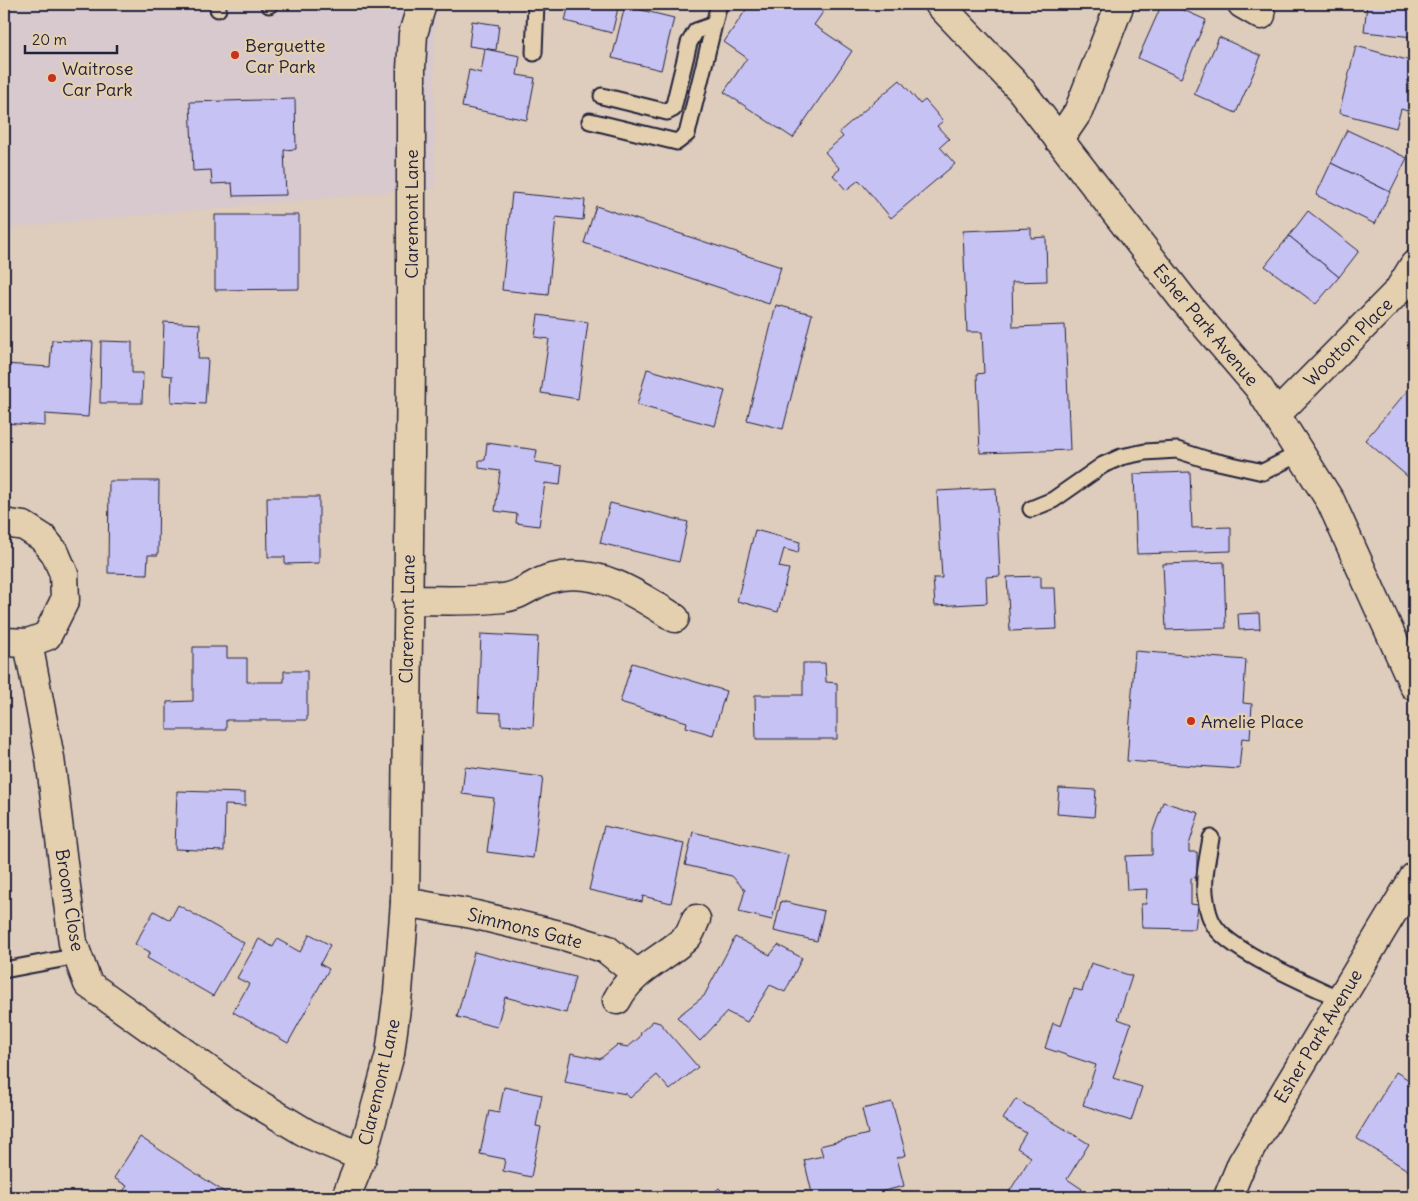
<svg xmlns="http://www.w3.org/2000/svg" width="1418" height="1201" viewBox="0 0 1418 1201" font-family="Delius,sans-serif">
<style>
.built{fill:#d7c9cd}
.building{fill:#c7c2f4;stroke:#22223b}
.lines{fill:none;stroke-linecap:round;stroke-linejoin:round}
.service-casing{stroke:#22223b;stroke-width:19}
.minor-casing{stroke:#22223b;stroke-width:31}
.primary-casing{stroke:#22223b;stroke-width:31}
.service{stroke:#e4cfae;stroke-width:15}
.minor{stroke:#e4cfae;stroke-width:28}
.primary{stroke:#e4cfae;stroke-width:28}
.poi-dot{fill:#c8321e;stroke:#e4cfae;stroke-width:2}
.labels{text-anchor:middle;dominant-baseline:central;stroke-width:5;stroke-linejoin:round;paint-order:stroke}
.poi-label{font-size:18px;fill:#22223b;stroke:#e4cfae;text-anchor:start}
.street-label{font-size:18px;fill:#22223b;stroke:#e4cfae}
</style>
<rect width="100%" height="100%" fill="#deccbc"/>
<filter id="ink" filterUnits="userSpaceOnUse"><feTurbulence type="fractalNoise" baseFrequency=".02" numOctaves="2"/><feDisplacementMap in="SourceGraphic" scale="10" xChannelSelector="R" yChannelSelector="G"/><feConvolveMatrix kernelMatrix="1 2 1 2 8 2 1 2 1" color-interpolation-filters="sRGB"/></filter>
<g filter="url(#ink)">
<path class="built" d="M 4,4 L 439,4 L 434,34 L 435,188 L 4,228 Z"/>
<g class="building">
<path d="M 569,4 L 619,4 L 612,33 L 565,21 Z"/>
<path d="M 750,4 L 811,4 L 823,12 L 814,25 L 852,51 L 793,138 L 724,92 L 747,58 L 724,42 Z"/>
<path d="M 1162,4 L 1170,4 L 1206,20 L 1181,78 L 1138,58 Z"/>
<path d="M 1367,4 L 1414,4 L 1414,37 L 1364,32 Z"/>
<path d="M 625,6 L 674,18 L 661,70 L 612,58 Z"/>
<path d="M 472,21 L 499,25 L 496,50 L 469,46 Z"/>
<path d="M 1219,37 L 1261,56 L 1236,113 L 1194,94 Z"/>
<path d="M 1356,46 L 1414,62 L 1414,113 L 1401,109 L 1396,128 L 1339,113 Z"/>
<path d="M 485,49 L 520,56 L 517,75 L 535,78 L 527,120 L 462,107 L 469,70 L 481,73 Z"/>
<path d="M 900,80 L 920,104 L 925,100 L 943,121 L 937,126 L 949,139 L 940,147 L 955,164 L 891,218 L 859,180 L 846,190 L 833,175 L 840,169 L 825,152 L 843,137 L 839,132 Z"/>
<path d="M 295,99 L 296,149 L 284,150 L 286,195 L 233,196 L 232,183 L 212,184 L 211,170 L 193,171 L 190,102 Z"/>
<path d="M 1347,130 L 1407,158 L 1390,192 L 1331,163 Z"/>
<path d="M 1331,163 L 1390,192 L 1375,224 L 1316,195 Z"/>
<path d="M 512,193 L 585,200 L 583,220 L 556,217 L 548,295 L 502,290 Z"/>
<path d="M 596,206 L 781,267 L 769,304 L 584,243 Z"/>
<path d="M 1308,211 L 1359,251 L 1339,277 L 1289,236 Z"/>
<path d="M 215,215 L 299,215 L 299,289 L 215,290 Z"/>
<path d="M 1031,228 L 1031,238 L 1046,237 L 1047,281 L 1012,282 L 1013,327 L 1065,325 L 1070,450 L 980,453 L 977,374 L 984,373 L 982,332 L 967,332 L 963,231 Z"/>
<path d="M 1289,236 L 1339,277 L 1316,304 L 1265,266 Z"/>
<path d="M 776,305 L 812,314 L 783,429 L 747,420 Z"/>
<path d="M 538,315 L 588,322 L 578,399 L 541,393 L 549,339 L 535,337 Z"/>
<path d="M 164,322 L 200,324 L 198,359 L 208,359 L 205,404 L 171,402 L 172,376 L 162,375 Z"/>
<path d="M 52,340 L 93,342 L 88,417 L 45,414 L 45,426 L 4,423 L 4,364 L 50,367 Z"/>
<path d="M 101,341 L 132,342 L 132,373 L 143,373 L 142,403 L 100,403 Z"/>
<path d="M 647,369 L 725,391 L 715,426 L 637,405 Z"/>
<path d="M 1414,383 L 1414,482 L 1365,440 Z"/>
<path d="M 487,443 L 537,450 L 535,462 L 562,466 L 560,485 L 545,483 L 539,526 L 516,523 L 517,514 L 495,511 L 500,471 L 479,468 L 479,460 L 485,460 Z"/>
<path d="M 1190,472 L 1192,528 L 1231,527 L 1231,551 L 1137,554 L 1134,474 Z"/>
<path d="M 109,481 L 159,481 L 158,555 L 148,555 L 147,574 L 108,573 Z"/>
<path d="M 996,488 L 1000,576 L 986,577 L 987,603 L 935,606 L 933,578 L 942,578 L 937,491 Z"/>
<path d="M 267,497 L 319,497 L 319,563 L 285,564 L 285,557 L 268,557 Z"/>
<path d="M 610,503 L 688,522 L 679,562 L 600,543 Z"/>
<path d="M 755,530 L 800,542 L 798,553 L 784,549 L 779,567 L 789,569 L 778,612 L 737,601 Z"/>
<path d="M 1224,562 L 1226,628 L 1166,630 L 1163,564 Z"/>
<path d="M 1041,576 L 1041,588 L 1055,588 L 1057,629 L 1010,631 L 1007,577 Z"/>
<path d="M 1259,613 L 1260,629 L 1239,630 L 1238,614 Z"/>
<path d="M 481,634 L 538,637 L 533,727 L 501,725 L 501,713 L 478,712 Z"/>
<path d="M 193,647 L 227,647 L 227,658 L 247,658 L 247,682 L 284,682 L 284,671 L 307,671 L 307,720 L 226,720 L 226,730 L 167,730 L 167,702 L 193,701 Z"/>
<path d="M 1135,651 L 1246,660 L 1243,703 L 1252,704 L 1250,739 L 1242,738 L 1239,769 L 1127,761 Z"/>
<path d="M 632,663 L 726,691 L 713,735 L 686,727 L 687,722 L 620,702 Z"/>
<path d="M 803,663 L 825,663 L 826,682 L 837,683 L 837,739 L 756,739 L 755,695 L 803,695 Z"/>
<path d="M 465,767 L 543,777 L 533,858 L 487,852 L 494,798 L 462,794 Z"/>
<path d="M 1059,788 L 1096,790 L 1094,817 L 1057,814 Z"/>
<path d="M 177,791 L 245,793 L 245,806 L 225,805 L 224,851 L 175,849 Z"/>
<path d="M 1163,802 L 1199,813 L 1189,845 L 1189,852 L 1197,852 L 1197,877 L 1191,878 L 1191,904 L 1198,905 L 1195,929 L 1142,928 L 1141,904 L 1146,904 L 1147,889 L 1127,890 L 1125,856 L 1152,855 L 1152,834 Z"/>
<path d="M 604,826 L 684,844 L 671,903 L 643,896 L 642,902 L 589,890 Z"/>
<path d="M 693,832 L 788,855 L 772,920 L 739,912 L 745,890 L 732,876 L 685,865 Z"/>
<path d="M 781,901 L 824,911 L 817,941 L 774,931 Z"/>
<path d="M 178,905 L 244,943 L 213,996 L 147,958 L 150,952 L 135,944 L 154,911 L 170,920 Z"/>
<path d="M 310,934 L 330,945 L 320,964 L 329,969 L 288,1043 L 233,1012 L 249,984 L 237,978 L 259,939 L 273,947 L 277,939 L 300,952 Z"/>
<path d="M 735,937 L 770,955 L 778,945 L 802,958 L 785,992 L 770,985 L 747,1022 L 727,1012 L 700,1041 L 677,1017 L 704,996 Z"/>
<path d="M 474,952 L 575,977 L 566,1013 L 505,997 L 497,1027 L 457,1017 Z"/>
<path d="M 1091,963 L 1132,976 L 1118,1019 L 1131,1024 L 1113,1078 L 1142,1087 L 1131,1121 L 1083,1105 L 1096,1065 L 1045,1048 L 1053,1023 L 1061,1026 L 1074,989 L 1082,991 Z"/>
<path d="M 653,1021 L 660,1023 L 698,1067 L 670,1090 L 657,1075 L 630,1098 L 626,1094 L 565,1082 L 571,1053 L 600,1059 L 617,1045 L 628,1047 L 640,1037 L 641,1032 Z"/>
<path d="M 1396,1072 L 1414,1083 L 1414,1174 L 1356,1138 Z"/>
<path d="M 504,1087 L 542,1095 L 536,1126 L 541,1127 L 531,1177 L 503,1171 L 505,1159 L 480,1154 L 489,1111 L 499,1113 Z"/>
<path d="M 1016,1099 L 1089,1144 L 1067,1179 L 1082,1189 L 1077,1197 L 1006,1197 L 1031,1157 L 1017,1148 L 1026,1133 L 1003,1119 Z"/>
<path d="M 892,1102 L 906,1155 L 897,1158 L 904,1186 L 868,1195 L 868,1197 L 813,1197 L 804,1160 L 823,1156 L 820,1146 L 868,1134 L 862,1109 Z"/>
<path d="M 140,1137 L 232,1197 L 119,1197 L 127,1186 L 114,1178 Z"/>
<path d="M 719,1188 L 727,1197 L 708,1197 Z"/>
</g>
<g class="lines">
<g class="service-casing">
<g id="service">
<path d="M 269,5 L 270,4"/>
<path d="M 218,9 L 218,4"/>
<path d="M 534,53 L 536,4"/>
<path d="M 602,96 L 667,112 L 673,109 L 689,43 L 696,31 L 713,25"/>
<path d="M 590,121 L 677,142 L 687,134 L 719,4"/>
<path d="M 1031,509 L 1053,500 L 1103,465 L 1121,457 L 1145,452 L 1177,450 L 1205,459 L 1263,472 L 1300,453"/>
<path d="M 1211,838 C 1208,857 1202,880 1206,900 C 1207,907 1210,919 1214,925 C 1229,951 1311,985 1340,999"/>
<path d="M 4,970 L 78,956"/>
</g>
</g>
<g class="minor-casing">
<g id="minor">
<path d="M 939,4 L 1020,89 L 1182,298 L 1259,388 L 1331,502 L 1414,686"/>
<path d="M 1242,4 L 1261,15"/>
<path d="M 1059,140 L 1078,112 L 1120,4"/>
<path d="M 1276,415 L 1398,291 L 1414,265"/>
<path d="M 4,523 L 24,526 L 43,538 L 55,553 L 64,574 L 65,600 L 47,636 L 28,643 L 4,642"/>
<path d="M 407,600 C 439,600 472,602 503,598 C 522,596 534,582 552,578 C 597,566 639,595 675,618"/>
<path d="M 28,643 L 50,758 L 73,943 L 88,984 L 245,1096 L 308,1134 L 362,1157"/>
<path d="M 405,902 L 472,914 L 564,936 L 606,949 L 637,974"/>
<path d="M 617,1000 C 632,970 664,959 687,937 C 691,933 693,925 696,919"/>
<path d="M 1228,1197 L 1242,1163 L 1414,877"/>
</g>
</g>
<g class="primary-casing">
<path id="primary" d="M 346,1197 L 362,1157 L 390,1054 L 398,992 L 405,902 L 411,363 L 411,69 L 413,34 L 422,4"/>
</g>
<use href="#service" class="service"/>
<use href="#minor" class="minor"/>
<use href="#primary" class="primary"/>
</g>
</g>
<g class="poi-dot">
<circle cx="235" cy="55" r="5"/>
<circle cx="52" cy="78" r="5"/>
<circle cx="1191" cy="721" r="5"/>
</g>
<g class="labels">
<g class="poi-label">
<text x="245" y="45">Berguette<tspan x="245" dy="21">Car Park</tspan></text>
<text x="62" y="68">Waitrose<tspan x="62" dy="21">Car Park</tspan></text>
<text x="1201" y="721">Amelie Place</text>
</g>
<g class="street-label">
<text transform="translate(411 214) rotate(-90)">Claremont Lane</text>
<text transform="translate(1206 325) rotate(50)">Esher Park Avenue</text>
<text transform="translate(1348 342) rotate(-45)">Wootton Place</text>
<text transform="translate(407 619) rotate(-89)">Claremont Lane</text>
<text transform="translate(70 900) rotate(81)">Broom Close</text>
<text transform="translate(525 928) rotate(14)">Simmons Gate</text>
<text transform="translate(1318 1036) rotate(-59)">Esher Park Avenue</text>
<text transform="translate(379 1082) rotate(-77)">Claremont Lane</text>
</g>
</g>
<rect width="1418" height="1201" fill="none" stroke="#e4cfae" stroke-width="20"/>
<rect x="10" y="10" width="1398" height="1181" fill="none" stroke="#22223b" stroke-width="2" filter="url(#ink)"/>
<path d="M25 45v8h92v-8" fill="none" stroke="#22223b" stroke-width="2.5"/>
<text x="32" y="45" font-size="15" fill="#22223b" stroke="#e4cfae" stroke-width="4" paint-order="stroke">20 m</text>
</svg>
